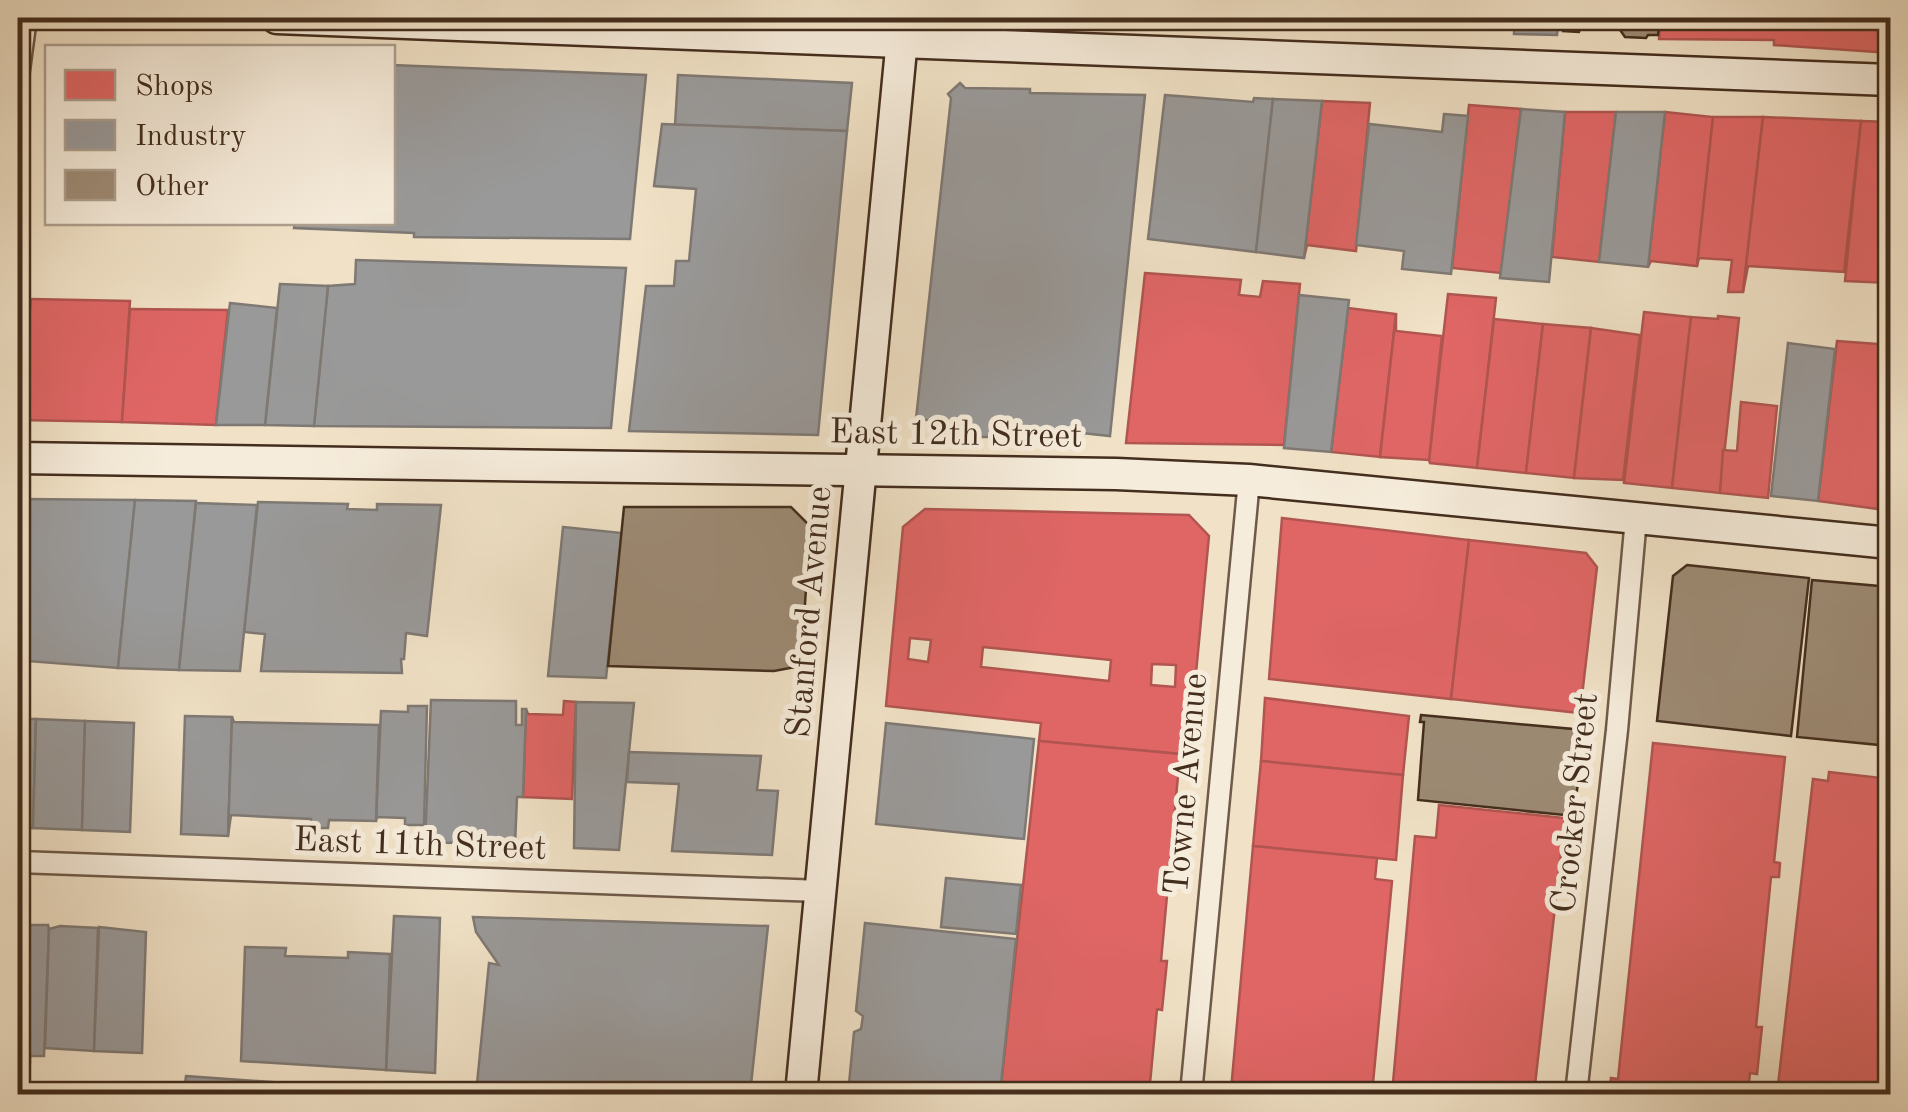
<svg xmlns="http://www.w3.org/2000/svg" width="1908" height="1112" viewBox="0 0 1908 1112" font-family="'Old Standard TT',serif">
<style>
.shops{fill:#e06666;stroke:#b15550;stroke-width:2.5;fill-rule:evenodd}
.industry{fill:#999;stroke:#7f7974;stroke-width:2.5}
.building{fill:#9d8b75;stroke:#432d1d;stroke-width:2.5}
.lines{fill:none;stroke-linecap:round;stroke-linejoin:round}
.street-casing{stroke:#6e5a48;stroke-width:25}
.secondary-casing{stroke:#432d1d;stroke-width:35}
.street{stroke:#f6ecdb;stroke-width:20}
.secondary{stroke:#f6ecdb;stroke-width:30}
.labels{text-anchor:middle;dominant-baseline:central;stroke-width:10;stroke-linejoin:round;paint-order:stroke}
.street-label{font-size:35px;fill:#432d1d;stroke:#f6ecdb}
</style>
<rect width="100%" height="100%" fill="#f1e2c7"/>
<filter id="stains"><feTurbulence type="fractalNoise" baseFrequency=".002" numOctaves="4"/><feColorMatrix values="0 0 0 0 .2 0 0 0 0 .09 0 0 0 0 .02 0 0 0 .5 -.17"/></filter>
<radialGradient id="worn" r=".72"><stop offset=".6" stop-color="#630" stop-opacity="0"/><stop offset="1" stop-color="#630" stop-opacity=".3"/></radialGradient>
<g class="shops">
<path d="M 1660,18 L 1747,18 L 1746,23 L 1769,25 L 1770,18 L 1890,18 L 1890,53 L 1774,45 L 1774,40 L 1659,39 Z"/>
<path d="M 1322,101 L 1370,103 L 1356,251 L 1307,245 L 1304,258 Z"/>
<path d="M 1469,105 L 1521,109 L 1501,273 L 1452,268 Z"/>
<path d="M 1565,112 L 1616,112 L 1599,262 L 1552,257 Z"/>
<path d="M 1665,112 L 1713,117 L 1697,266 L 1651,261 L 1648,267 Z"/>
<path d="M 1713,117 L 1763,117 L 1743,292 L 1728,292 L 1732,260 L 1699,258 L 1697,266 Z"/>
<path d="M 1763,117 L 1861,121 L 1844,272 L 1748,266 L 1743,292 Z"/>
<path d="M 1861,121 L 1890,122 L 1890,283 L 1845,281 Z"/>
<path d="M 1145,273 L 1241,280 L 1239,295 L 1260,297 L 1263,281 L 1300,284 L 1284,445 L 1126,443 Z"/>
<path d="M 1448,294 L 1496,298 L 1477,468 L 1430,463 L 1429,460 Z"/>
<path d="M 31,299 L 130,301 L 122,422 L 19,420 Z"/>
<path d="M 1348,308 L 1396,314 L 1380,457 L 1331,452 Z"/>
<path d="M 130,309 L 228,310 L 216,425 L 122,422 Z"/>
<path d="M 1644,312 L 1691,317 L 1672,488 L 1624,483 Z"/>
<path d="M 1396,314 L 1396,331 L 1442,336 L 1429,460 L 1380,457 Z"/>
<path d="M 1718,316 L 1739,318 L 1720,493 L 1672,488 L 1691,317 L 1718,319 Z"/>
<path d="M 1494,319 L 1543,324 L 1526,473 L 1477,468 Z"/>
<path d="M 1543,324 L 1591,328 L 1574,478 L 1526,473 Z"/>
<path d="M 1591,328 L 1640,335 L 1623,480 L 1574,478 Z"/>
<path d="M 1837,341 L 1890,345 L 1890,402 L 1878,509 L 1818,501 Z"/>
<path d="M 1741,402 L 1777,406 L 1768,498 L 1720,493 L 1723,450 L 1737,451 Z"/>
<path d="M 1890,402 L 1890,508 L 1881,509 L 1878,509 Z"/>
<path d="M 925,509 L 1189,515 L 1209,536 L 1189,747 L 1181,746 L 1180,754 L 1039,741 L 1041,723 L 886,706 L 903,527 ZM 910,638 L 931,640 L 928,662 L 908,659 ZM 983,647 L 1111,660 L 1109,681 L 981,667 ZM 1152,664 L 1176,665 L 1175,687 L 1151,685 Z"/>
<path d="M 1282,518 L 1469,540 L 1451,699 L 1269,679 Z"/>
<path d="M 1469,540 L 1586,553 L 1597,567 L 1580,713 L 1451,699 Z"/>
<path d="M 1265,698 L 1409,716 L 1403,775 L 1261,761 Z"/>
<path d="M 564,701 L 576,702 L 572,799 L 523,797 L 526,709 L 528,714 L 563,715 Z"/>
<path d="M 1039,741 L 1180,754 L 1161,961 L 1167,961 L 1162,1010 L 1157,1009 L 1149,1094 L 1000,1094 Z"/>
<path d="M 1653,743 L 1785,757 L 1774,862 L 1780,863 L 1779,877 L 1771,877 L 1756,1027 L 1762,1027 L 1757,1074 L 1750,1073 L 1748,1094 L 1609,1094 L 1611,1078 L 1618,1079 Z"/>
<path d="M 1261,761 L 1403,775 L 1396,860 L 1253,846 Z"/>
<path d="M 1829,772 L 1890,779 L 1890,1094 L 1777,1094 L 1813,779 L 1828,781 Z"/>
<path d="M 1439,805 L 1565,818 L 1534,1094 L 1392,1094 L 1415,836 L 1436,838 Z"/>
<path d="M 1253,846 L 1377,858 L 1375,879 L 1392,881 L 1372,1094 L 1281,1094 L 1231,1090 Z"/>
</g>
<g class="industry">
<path d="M 1267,18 L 1315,18 L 1315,25 L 1267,22 Z"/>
<path d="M 1315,18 L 1364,18 L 1363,28 L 1315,25 Z"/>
<path d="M 1515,18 L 1559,18 L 1557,35 L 1514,34 Z"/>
<path d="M 392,65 L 646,75 L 630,239 L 414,237 L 414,233 L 294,228 L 295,222 L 392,222 Z"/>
<path d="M 678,75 L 852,83 L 847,131 L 675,125 Z"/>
<path d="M 960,83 L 965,88 L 1030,89 L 1030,93 L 1145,95 L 1110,436 L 1000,424 L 999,437 L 964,437 L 966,424 L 916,419 L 951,98 L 948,94 Z"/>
<path d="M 1165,95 L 1253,102 L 1254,98 L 1273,99 L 1256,252 L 1148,239 Z"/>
<path d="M 1273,99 L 1322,101 L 1304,258 L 1256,252 Z"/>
<path d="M 1521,109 L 1565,112 L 1549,282 L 1500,278 Z"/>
<path d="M 1616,112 L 1665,112 L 1648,267 L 1599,262 Z"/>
<path d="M 1444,114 L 1468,116 L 1451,274 L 1402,269 L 1404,251 L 1356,245 L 1369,124 L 1442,132 Z"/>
<path d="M 662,124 L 847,131 L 818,435 L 629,431 L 646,286 L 674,286 L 676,261 L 689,261 L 696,189 L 654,186 Z"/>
<path d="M 356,260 L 626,268 L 611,428 L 314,426 L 328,286 L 355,284 Z"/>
<path d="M 280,284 L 328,286 L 314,426 L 265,425 Z"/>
<path d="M 1299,295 L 1349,300 L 1331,452 L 1284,448 Z"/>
<path d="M 230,303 L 277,308 L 265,425 L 216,425 Z"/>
<path d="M 1788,343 L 1835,349 L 1818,501 L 1771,496 Z"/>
<path d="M 23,499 L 135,500 L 118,668 L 28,661 L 28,668 L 18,667 L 18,572 Z"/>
<path d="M 135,500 L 196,501 L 179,670 L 118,668 Z"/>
<path d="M 258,502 L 348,504 L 347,509 L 377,510 L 377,504 L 441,505 L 427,636 L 406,633 L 404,659 L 401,659 L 402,673 L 261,671 L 265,634 L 244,632 Z"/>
<path d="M 196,503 L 257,505 L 240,671 L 179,670 Z"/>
<path d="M 563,527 L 622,533 L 606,678 L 548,676 Z"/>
<path d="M 431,700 L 516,701 L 516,725 L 522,725 L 522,709 L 526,709 L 523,797 L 517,797 L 515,845 L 425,842 Z"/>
<path d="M 576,702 L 634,703 L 619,850 L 574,848 Z"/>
<path d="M 408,706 L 427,706 L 424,825 L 405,825 L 405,818 L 377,817 L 376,821 L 381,711 L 408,712 Z"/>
<path d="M 18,712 L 25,712 L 25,719 L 36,719 L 33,828 L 18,828 Z"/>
<path d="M 185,716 L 232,717 L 228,836 L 181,834 Z"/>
<path d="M 232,717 L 234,722 L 379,725 L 376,821 L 329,820 L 328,828 L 311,828 L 311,819 L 231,815 L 228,836 Z"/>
<path d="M 36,719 L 85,721 L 82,830 L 33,828 Z"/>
<path d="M 85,721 L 134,723 L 130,832 L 82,830 Z"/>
<path d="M 886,723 L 1034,739 L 1024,839 L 876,824 Z"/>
<path d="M 629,752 L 761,756 L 757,790 L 778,791 L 772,855 L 672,851 L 679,784 L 627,782 Z"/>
<path d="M 946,878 L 1021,885 L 1016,934 L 941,927 Z"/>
<path d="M 394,916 L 440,918 L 435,1073 L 386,1070 Z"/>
<path d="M 473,917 L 768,926 L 750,1094 L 476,1094 L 489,963 L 499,965 L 476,932 Z"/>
<path d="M 865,923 L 1016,939 L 1000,1094 L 848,1094 L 854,1032 L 861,1029 L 863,1016 L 856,1011 Z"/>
<path d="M 18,925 L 48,925 L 49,929 L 44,1056 L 30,1056 L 30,1063 L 18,1062 Z"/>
<path d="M 60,926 L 98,928 L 94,1051 L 45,1048 L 49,929 Z"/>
<path d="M 99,927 L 146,932 L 142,1053 L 94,1051 Z"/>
<path d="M 245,947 L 286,948 L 285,956 L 348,958 L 348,952 L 390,954 L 386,1070 L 241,1061 Z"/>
<path d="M 186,1076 L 426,1093 L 184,1094 Z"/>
</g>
<g class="building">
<path d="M 1564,18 L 1610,18 L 1610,24 L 1582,22 L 1579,32 L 1563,31 Z"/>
<path d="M 1610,18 L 1660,18 L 1658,35 L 1648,35 L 1646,38 L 1625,37 L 1616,24 L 1610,24 Z"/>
<path d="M 624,507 L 791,507 L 810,526 L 801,666 L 774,671 L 608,666 Z"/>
<path d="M 1687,565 L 1809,578 L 1791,736 L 1657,721 L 1673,576 Z"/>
<path d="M 1812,580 L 1890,587 L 1890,746 L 1797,737 Z"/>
<path d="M 1421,715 L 1584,730 L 1574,816 L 1418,800 L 1424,722 L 1420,722 Z"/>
</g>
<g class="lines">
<g class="street-casing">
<g id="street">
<path d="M 18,77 L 26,18"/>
<path d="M 18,862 L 821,891"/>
<path d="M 1191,1094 L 1249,480"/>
<path d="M 1576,1094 L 1617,730 L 1636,518"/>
</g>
</g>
<g class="secondary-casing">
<g id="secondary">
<path d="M 277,18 L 1890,80"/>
<path d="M 18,458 L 1116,474 L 1249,480 L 1890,543"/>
<path d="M 801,1094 L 904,18"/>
</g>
</g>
<use href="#street" class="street"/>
<use href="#secondary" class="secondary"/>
</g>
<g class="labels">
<g class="street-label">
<text transform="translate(956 435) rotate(1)">East 12th Street</text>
<text transform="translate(810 612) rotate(-85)">Stanford Avenue</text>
<text transform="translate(1187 784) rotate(-85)">Towne Avenue</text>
<text transform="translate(1576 803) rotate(-84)">Crocker Street</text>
<text transform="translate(420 845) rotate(2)">East 11th Street</text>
</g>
</g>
<rect width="1908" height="1112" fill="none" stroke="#f1e2c7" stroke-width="60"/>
<rect x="20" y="20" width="1868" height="1072" fill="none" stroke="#432d1d" stroke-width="5"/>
<rect x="30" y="30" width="1848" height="1052" fill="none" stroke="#432d1d" stroke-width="2.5"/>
<rect x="45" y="45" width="350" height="180" fill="#f6ecdb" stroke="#aea08f" stroke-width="2.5"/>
<rect x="65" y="70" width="50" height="30" fill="#e06666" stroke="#aea08f" stroke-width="2.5"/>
<text x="135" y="95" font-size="30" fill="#432d1d">Shops</text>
<rect x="65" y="120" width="50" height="30" fill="#999999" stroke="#aea08f" stroke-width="2.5"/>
<text x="135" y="145" font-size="30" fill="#432d1d">Industry</text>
<rect x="65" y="170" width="50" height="30" fill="#9d8b75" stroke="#aea08f" stroke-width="2.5"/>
<text x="135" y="195" font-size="30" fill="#432d1d">Other</text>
<rect width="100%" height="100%" filter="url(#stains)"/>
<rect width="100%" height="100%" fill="url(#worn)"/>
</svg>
